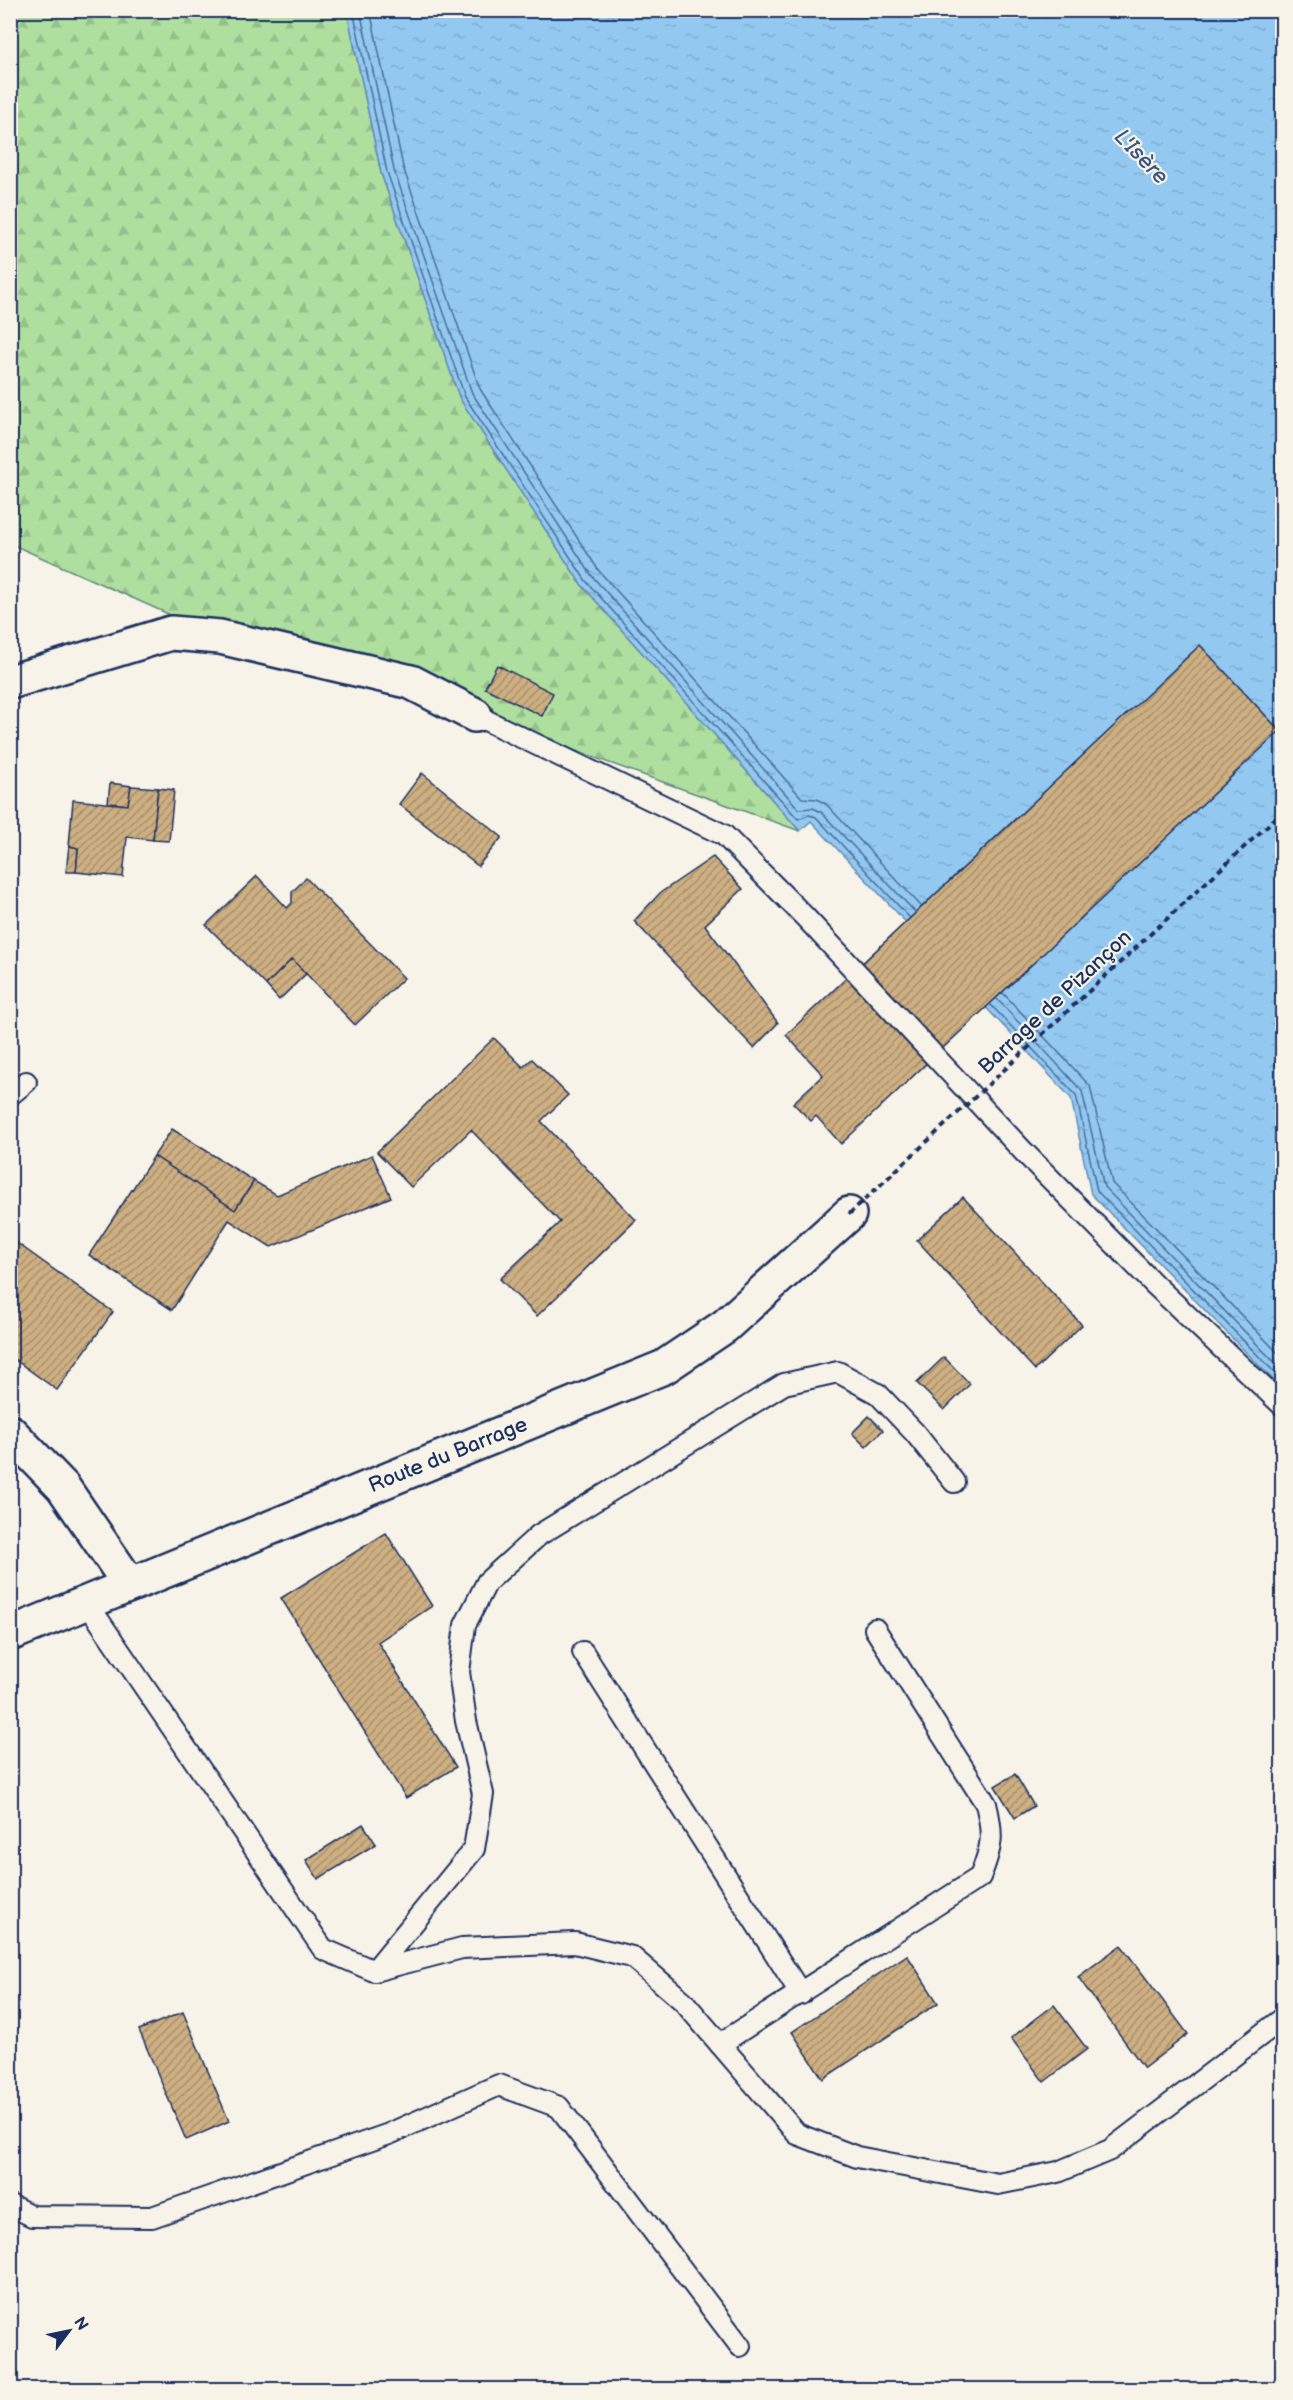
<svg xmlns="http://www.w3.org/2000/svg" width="1293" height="2400" viewBox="0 0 1293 2400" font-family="'Balsamiq Sans',sans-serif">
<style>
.forest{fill:url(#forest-firs);stroke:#64877e;stroke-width:1.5}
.water{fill:url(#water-ripples);stroke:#638bb6;stroke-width:1.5}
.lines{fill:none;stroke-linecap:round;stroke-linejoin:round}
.shore{stroke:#4b6d99;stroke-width:1.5}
.building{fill:url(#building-hatch);stroke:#1b2f5e;stroke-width:1.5}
.lane-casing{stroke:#1b2f5e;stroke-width:24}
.street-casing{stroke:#1b2f5e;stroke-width:38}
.lane{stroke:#f7f3e8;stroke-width:20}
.street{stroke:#f7f3e8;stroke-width:33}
.path-bridge{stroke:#1b2f5e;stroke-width:4;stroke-dasharray:6 4.5;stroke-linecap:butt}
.labels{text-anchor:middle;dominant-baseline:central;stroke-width:4.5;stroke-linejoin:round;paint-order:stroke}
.street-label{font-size:21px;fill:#1b2f5e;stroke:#f7f3e8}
.water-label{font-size:22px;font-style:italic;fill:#395683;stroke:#f7f3e8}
</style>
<defs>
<pattern id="forest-firs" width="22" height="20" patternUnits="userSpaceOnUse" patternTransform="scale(1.5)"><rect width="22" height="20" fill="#aedf9f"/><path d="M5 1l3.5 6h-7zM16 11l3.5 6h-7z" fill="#95c08b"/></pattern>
<pattern id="water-ripples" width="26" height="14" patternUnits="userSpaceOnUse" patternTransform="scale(1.5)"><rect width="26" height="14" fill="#93c9f1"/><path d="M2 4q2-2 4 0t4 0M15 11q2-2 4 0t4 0" fill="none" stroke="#7eadd1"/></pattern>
<pattern id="building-hatch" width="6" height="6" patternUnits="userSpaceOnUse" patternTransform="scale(1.5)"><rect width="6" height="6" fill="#ceaf82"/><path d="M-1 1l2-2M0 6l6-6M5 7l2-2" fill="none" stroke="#a68f6e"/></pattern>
</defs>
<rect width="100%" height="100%" fill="#f7f3e8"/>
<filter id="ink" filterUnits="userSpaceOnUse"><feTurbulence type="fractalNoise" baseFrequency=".0167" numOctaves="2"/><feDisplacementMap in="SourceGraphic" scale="12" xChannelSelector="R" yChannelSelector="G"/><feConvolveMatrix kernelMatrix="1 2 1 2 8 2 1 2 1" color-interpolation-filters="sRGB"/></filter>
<g filter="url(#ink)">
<path class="forest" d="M 11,11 L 347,11 L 381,173 L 460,399 L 581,584 L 800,831 L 475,715 L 220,637 L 11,544 Z"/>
<path class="water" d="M 347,11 L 1282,11 L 1282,1389 L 1091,1194 L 1071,1098 L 811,821 L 800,831 L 581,584 L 460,399 L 381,173 Z"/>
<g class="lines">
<g class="shore">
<path d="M 353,10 L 387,172 L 465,397 L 586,581 L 798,819 L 809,815 L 816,817 L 909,917"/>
<path d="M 360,10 L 394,170 L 472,393 L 592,576 L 799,809 L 813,808 L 821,812 L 915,912"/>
<path d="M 370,10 L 403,167 L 480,389 L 599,571 L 802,798 L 817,799 L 827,805 L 921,906"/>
<path d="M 1003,993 L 1090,1086 L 1112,1183 L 1282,1357"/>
<path d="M 997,999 L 1082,1091 L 1104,1187 L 1282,1370"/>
<path d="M 991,1005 L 1076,1095 L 1097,1191 L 1282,1380"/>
</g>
</g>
<g class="building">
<path d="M 1200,645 L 1280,731 L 841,1144 L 816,1116 L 811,1121 L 793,1103 L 823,1075 L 786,1035 Z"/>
<path d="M 497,665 L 553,693 L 542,716 L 485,688 Z"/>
<path d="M 422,773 L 502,837 L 478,866 L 399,804 Z"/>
<path d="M 110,783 L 131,786 L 128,805 L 108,803 Z"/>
<path d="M 131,786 L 158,788 L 153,840 L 127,837 L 123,877 L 76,872 L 78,848 L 69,846 L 73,800 L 128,805 Z"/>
<path d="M 158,788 L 174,790 L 169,841 L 153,840 Z"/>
<path d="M 69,846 L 78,848 L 76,872 L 66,872 Z"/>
<path d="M 713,857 L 743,889 L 705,925 L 778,1023 L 754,1048 L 634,921 L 660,893 Z"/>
<path d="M 257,876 L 287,908 L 292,903 L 292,892 L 306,878 L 404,978 L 355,1025 L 292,959 L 266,985 L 206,925 Z"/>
<path d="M 292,959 L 306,974 L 279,1000 L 266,985 Z"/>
<path d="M 494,1038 L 523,1067 L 532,1059 L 568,1095 L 541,1121 L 636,1220 L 537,1316 L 500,1279 L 560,1222 L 471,1130 L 411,1187 L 377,1152 Z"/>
<path d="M 172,1129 L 254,1181 L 235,1210 L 154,1156 Z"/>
<path d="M 372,1155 L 391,1197 L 271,1247 L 229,1220 L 172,1310 L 89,1255 L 154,1156 L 235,1210 L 254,1181 L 277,1195 Z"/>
<path d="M 963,1197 L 1082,1325 L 1035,1370 L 917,1240 Z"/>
<path d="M 10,1238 L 113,1312 L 57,1390 L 10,1356 Z"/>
<path d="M 944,1357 L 970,1384 L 944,1410 L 917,1383 Z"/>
<path d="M 869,1416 L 883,1430 L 866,1447 L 852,1433 Z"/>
<path d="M 386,1533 L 432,1606 L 378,1642 L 456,1767 L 406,1798 L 281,1598 Z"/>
<path d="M 1015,1774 L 1034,1806 L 1015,1818 L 995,1786 Z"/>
<path d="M 363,1824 L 376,1844 L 318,1879 L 306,1860 Z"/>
<path d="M 1121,1945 L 1188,2034 L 1144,2068 L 1078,1977 Z"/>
<path d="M 907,1955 L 938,2003 L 823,2079 L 792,2032 Z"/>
<path d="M 1054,2005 L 1087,2049 L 1044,2082 L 1011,2038 Z"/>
<path d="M 183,2012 L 229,2121 L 186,2140 L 139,2030 Z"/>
</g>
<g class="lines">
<g class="lane-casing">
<g id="lane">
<path d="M 475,715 L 724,835 L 805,917 L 1023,1151 L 1155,1285 L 1282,1405"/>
<path d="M 10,1095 L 26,1082"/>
<path d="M 87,1603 L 323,1949 L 374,1971 L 462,1948 L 575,1943 L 632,1957 L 683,2001 L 797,2134 L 857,2157 L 998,2184 L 1058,2172 L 1110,2150 L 1282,2019"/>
<path d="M 583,1652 L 801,1994"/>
<path d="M 374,1971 L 474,1849 L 483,1794 L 466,1721 L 459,1672 L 465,1625 L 487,1582 L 539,1535 L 784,1384 L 838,1372 L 878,1394 L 915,1433 L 954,1482"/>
<path d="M 720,2044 L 980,1877 C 992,1847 994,1836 986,1804 L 875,1629"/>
<path d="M 10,2205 L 32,2216 L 152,2217 L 389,2134 L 499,2085 L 559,2107 L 740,2346"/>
</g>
</g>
<g class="street-casing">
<g id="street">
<path d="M 10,682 L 171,633 L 220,637 L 411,682 L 475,715"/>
<path d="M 10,1432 L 63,1487 L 130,1585"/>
<path d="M 10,1634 L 664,1367 L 725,1326 L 849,1214"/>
</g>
</g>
<use href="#lane" class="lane"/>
<use href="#street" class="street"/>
<path class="path-bridge" d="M 849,1214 L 1282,812"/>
</g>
</g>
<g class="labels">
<g class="street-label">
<text transform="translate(1055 1002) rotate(-43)">Barrage de Pizançon</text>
<text transform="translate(448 1455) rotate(-22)">Route du Barrage</text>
</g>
<g class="water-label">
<text transform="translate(1141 157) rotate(46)">L'Isère</text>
</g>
</g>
<rect width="1293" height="2400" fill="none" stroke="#f7f3e8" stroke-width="36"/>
<rect x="18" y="18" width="1257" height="2364" fill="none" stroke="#1b2f5e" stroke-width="2" filter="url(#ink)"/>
<g transform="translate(69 2331) rotate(58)" stroke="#f7f3e8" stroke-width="4.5" paint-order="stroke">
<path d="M0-4.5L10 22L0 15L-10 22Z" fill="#1b2f5e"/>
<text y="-9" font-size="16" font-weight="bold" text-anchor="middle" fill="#1b2f5e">N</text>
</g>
</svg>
